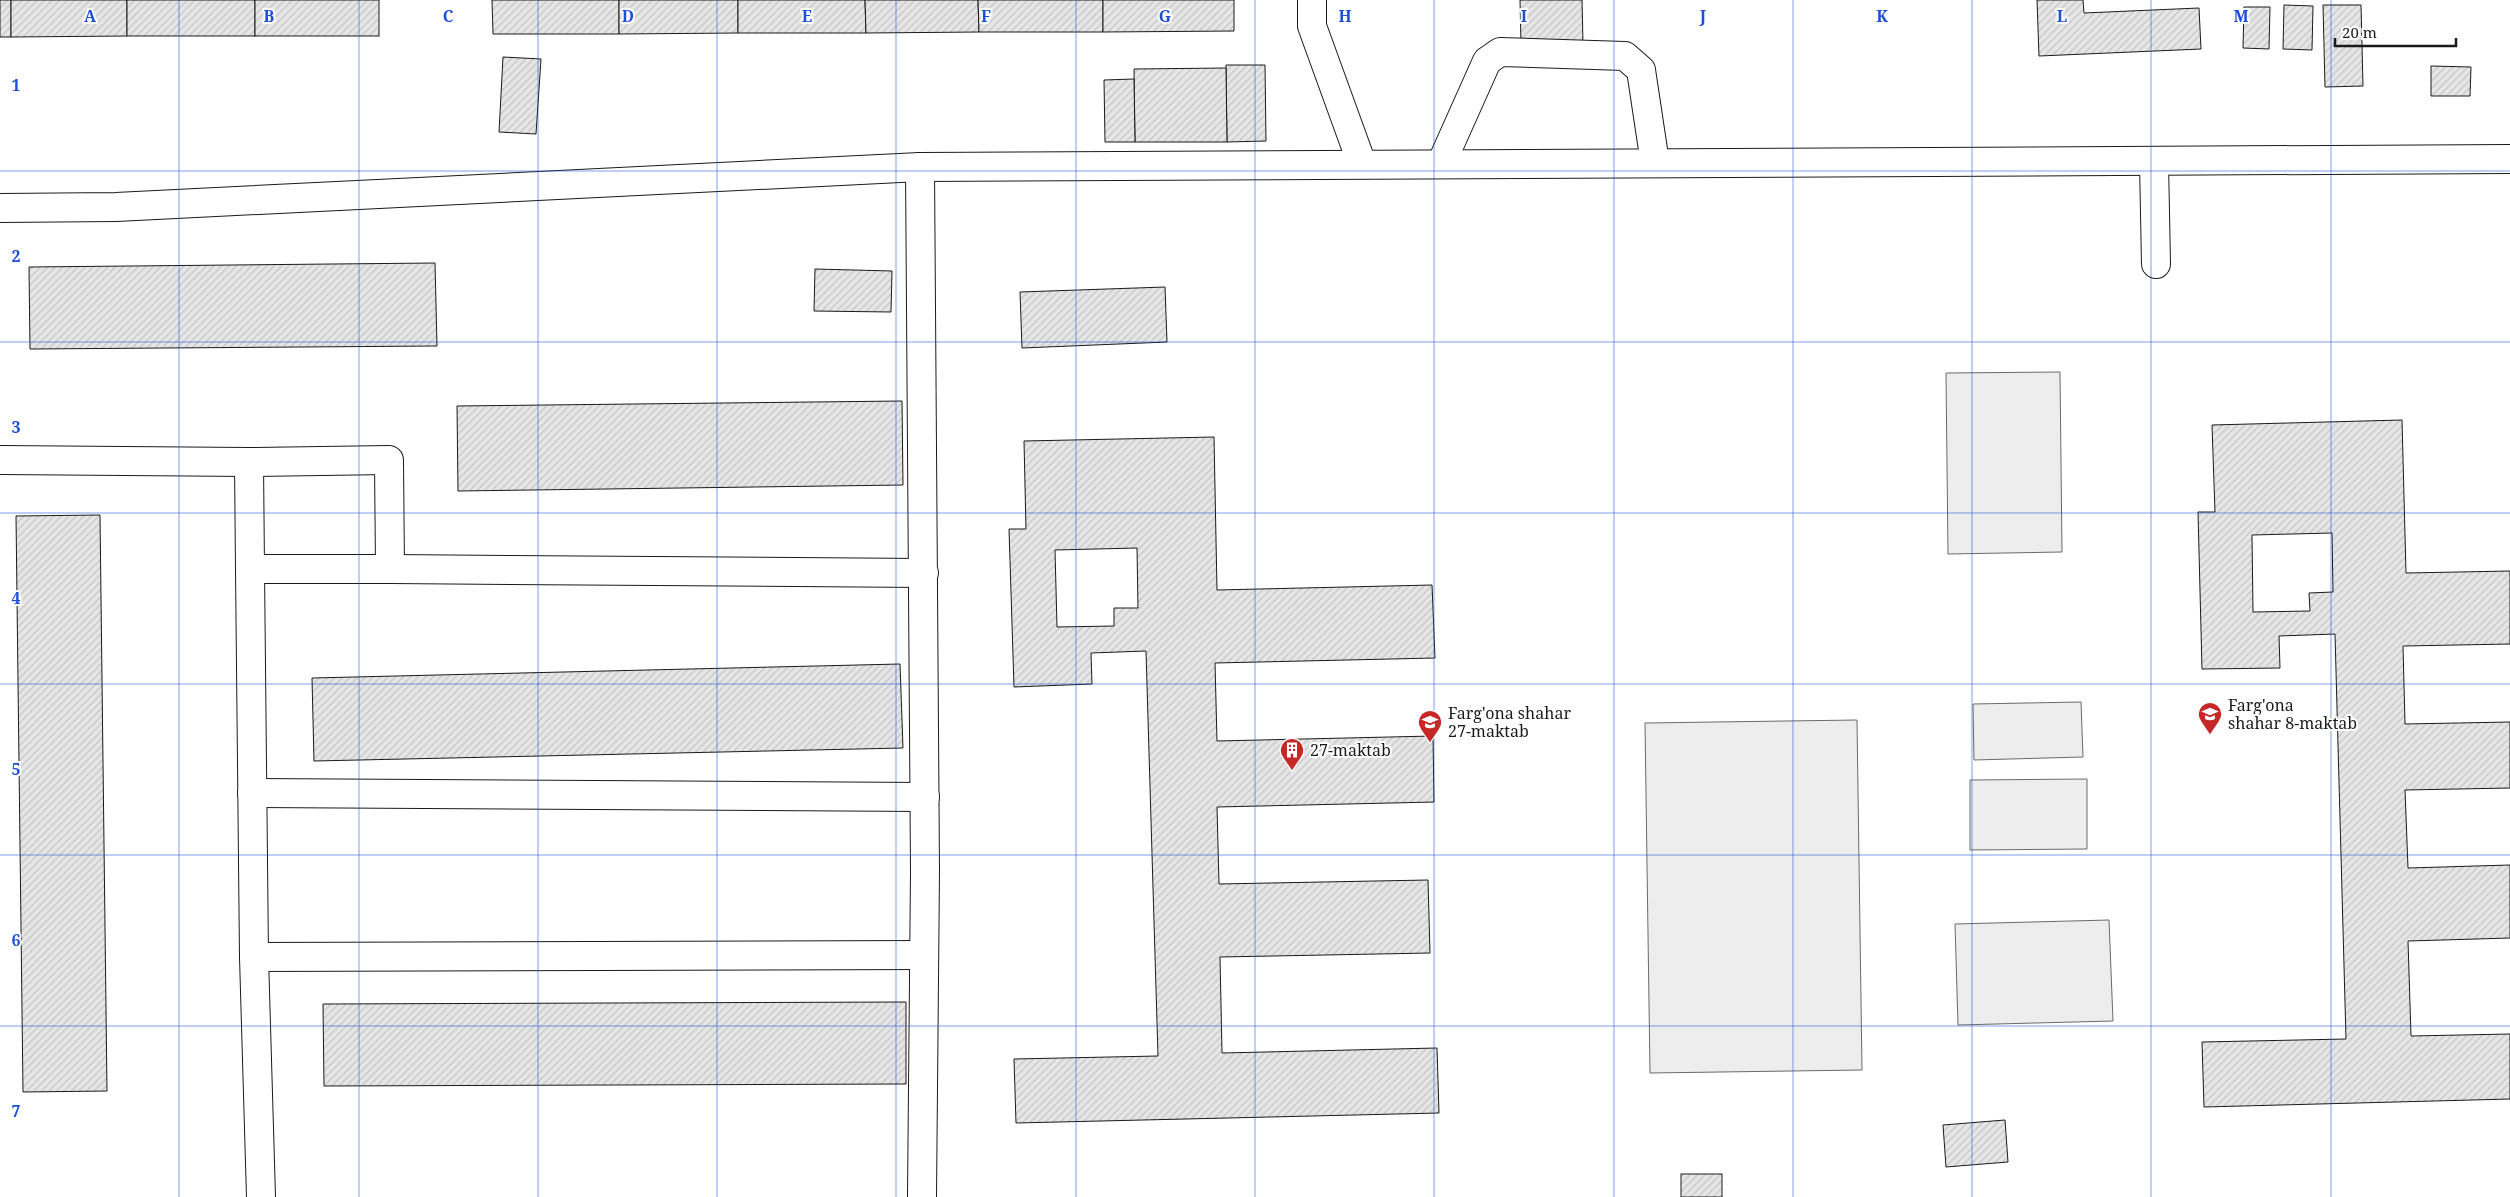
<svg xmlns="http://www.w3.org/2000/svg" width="2510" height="1197" viewBox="0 0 2510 1197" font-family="'Noto Serif',serif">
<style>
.built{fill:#ededed;stroke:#6a6a6a}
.building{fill:url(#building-hatch);stroke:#1a1a1a;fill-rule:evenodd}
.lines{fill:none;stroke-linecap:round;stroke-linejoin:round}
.minor-casing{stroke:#1a1a1a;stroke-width:30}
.major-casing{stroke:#1a1a1a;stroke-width:30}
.minor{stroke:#fff;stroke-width:28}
.major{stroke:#fff;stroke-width:28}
.grid{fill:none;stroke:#1d4ed8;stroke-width:1;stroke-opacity:0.55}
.labels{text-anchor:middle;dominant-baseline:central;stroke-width:4;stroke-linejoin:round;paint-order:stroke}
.poi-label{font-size:16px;fill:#1a1a1a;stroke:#fff;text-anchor:start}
.grid-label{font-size:16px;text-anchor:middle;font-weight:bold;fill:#1d4ed8;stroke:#fff;stroke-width:4;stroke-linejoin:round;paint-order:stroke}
</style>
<defs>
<pattern id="building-hatch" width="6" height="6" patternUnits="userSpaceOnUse" patternTransform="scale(1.25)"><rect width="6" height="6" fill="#e6e6e6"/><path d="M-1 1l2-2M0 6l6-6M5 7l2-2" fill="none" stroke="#c5c5c5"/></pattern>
</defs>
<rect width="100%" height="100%" fill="#fff"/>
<g class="built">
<path d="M 2060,372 L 2062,552 L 1948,554 L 1946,373 Z"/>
<path d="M 2081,702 L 2083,757 L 1974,760 L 1973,704 Z"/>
<path d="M 1857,720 L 1862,1070 L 1650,1073 L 1645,723 Z"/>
<path d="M 2087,779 L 2087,849 L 1970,850 L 1970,780 Z"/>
<path d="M 2109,920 L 2113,1021 L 1958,1025 L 1955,924 Z"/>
</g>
<g class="building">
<rect x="0" y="0" width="11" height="37"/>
<path d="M 11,0 L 127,0 L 127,36 L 11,37 Z"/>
<rect x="127" y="0" width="128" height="36"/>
<rect x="255" y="0" width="124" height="36"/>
<path d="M 492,0 L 619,0 L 619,34 L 493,34 Z"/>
<path d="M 619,0 L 738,0 L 738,33 L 619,34 Z"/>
<path d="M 738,0 L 865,0 L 866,33 L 738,33 Z"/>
<path d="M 865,0 L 978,0 L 979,32 L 866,33 Z"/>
<path d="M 978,0 L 1103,0 L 1103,32 L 979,32 Z"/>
<path d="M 1103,0 L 1234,0 L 1234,31 L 1103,32 Z"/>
<path d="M 1520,0 L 1582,0 L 1583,44 L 1521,45 Z"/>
<path d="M 2037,0 L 2083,0 L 2084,13 L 2199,8 L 2201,49 L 2039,56 Z"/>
<path d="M 2284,5 L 2313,6 L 2312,50 L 2283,49 Z"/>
<path d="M 2323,5 L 2361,5 L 2363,86 L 2325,87 Z"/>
<path d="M 2244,7 L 2270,7 L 2269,49 L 2243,48 Z"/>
<path d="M 503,57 L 541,59 L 536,134 L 499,132 Z"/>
<path d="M 1226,65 L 1265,65 L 1266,141 L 1227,142 Z"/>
<path d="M 2431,66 L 2471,67 L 2470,96 L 2431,96 Z"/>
<path d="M 1226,68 L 1227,142 L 1135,142 L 1134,69 Z"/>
<path d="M 1134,79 L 1135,142 L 1105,142 L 1104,80 Z"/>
<path d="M 435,263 L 437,346 L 30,349 L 29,267 Z"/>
<path d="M 815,269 L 892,271 L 891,312 L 814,311 Z"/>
<path d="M 1165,287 L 1167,342 L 1022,348 L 1020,292 Z"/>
<path d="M 902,401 L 903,485 L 458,491 L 457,406 Z"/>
<path d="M 2402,420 L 2406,573 L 2510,571 L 2510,644 L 2403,646 L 2405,724 L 2510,722 L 2510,788 L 2405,790 L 2408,868 L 2510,865 L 2510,938 L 2408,941 L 2411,1036 L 2510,1034 L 2510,1099 L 2204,1107 L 2202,1042 L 2346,1039 L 2335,634 L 2279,636 L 2280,668 L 2202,669 L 2198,512 L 2215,512 L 2212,425 ZM 2332,533 L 2333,592 L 2309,593 L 2310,611 L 2253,612 L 2252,535 Z"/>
<path d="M 1214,437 L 1217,590 L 1432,585 L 1435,658 L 1215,663 L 1217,741 L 1433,736 L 1434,802 L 1217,807 L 1219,884 L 1428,880 L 1430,953 L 1220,957 L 1222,1053 L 1437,1048 L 1439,1113 L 1016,1123 L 1014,1059 L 1158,1056 L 1146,651 L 1091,653 L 1092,684 L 1014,687 L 1009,529 L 1026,529 L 1024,441 ZM 1137,548 L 1138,608 L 1114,608 L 1114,626 L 1057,627 L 1055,550 Z"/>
<path d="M 100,515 L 107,1091 L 23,1092 L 16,516 Z"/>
<path d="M 900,664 L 903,748 L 314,761 L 312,678 Z"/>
<path d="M 906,1002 L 906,1084 L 324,1086 L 323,1004 Z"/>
<path d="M 2005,1120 L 2008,1162 L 1946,1167 L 1943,1125 Z"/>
<rect x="1681" y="1174" width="41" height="23"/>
</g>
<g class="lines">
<g class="minor-casing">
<g id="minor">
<path d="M 1312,0 L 1312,26 L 1362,164"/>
<path d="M 2154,162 L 2156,264"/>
<path d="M 1441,164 L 1487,61 L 1500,52 L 1625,56 L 1641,70 L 1655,163"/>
<path d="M 920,167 L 925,871 L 922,1197"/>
<path d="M 0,460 L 249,462 L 389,460 L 390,569 L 250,569 L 254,957 L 261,1197"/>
<path d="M 249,462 L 250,569"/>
<path d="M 390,569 L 924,573"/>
<path d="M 252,793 L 925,797"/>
<path d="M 254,957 L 924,955"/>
</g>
</g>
<g class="major-casing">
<path id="major" d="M 0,208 L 116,207 L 920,167 L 2510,159"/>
</g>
<use href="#minor" class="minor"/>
<use href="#major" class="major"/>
</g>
<path class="grid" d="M 179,0 L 179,1197M 359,0 L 359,1197M 538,0 L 538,1197M 717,0 L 717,1197M 896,0 L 896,1197M 1076,0 L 1076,1197M 1255,0 L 1255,1197M 1434,0 L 1434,1197M 1614,0 L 1614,1197M 1793,0 L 1793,1197M 1972,0 L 1972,1197M 2151,0 L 2151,1197M 2331,0 L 2331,1197M 0,171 L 2510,171M 0,342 L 2510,342M 0,513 L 2510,513M 0,684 L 2510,684M 0,855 L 2510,855M 0,1026 L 2510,1026"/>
<defs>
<g id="school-pin" transform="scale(1.25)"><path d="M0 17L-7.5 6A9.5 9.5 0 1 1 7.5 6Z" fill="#c62828" stroke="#fff"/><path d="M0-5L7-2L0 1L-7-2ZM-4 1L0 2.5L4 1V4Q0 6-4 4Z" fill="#fff"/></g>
<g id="building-pin" transform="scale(1.25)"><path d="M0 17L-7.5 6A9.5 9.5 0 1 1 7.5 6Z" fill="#c62828" stroke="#fff"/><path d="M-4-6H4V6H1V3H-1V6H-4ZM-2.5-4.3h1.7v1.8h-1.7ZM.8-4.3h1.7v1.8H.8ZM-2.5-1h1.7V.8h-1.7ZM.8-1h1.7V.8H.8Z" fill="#fff"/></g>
</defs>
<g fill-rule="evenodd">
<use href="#school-pin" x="2210" y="714"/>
<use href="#school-pin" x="1430" y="722"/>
<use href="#building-pin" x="1292" y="750"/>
</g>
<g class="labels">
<g class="poi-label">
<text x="2228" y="705">Farg'ona<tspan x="2228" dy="18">shahar 8-maktab</tspan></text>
<text x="1448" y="713">Farg'ona shahar<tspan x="1448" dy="18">27-maktab</tspan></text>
<text x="1310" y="750">27-maktab</text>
</g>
</g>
<g class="grid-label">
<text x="90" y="22">A</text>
<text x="269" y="22">B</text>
<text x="448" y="22">C</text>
<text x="628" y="22">D</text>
<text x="807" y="22">E</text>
<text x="986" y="22">F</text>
<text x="1165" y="22">G</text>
<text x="1345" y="22">H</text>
<text x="1524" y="22">I</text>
<text x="1703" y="22">J</text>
<text x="1882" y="22">K</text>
<text x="2062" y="22">L</text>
<text x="2241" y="22">M</text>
<text x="16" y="91">1</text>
<text x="16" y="262">2</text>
<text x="16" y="433">3</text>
<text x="16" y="604">4</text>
<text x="16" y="775">5</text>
<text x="16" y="946">6</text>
<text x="16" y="1117">7</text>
</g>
<path d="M2335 38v8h121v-8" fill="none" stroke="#1a1a1a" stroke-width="2.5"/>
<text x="2342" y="38" font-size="15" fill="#1a1a1a" stroke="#ffffff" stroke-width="4" paint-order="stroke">20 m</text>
</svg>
